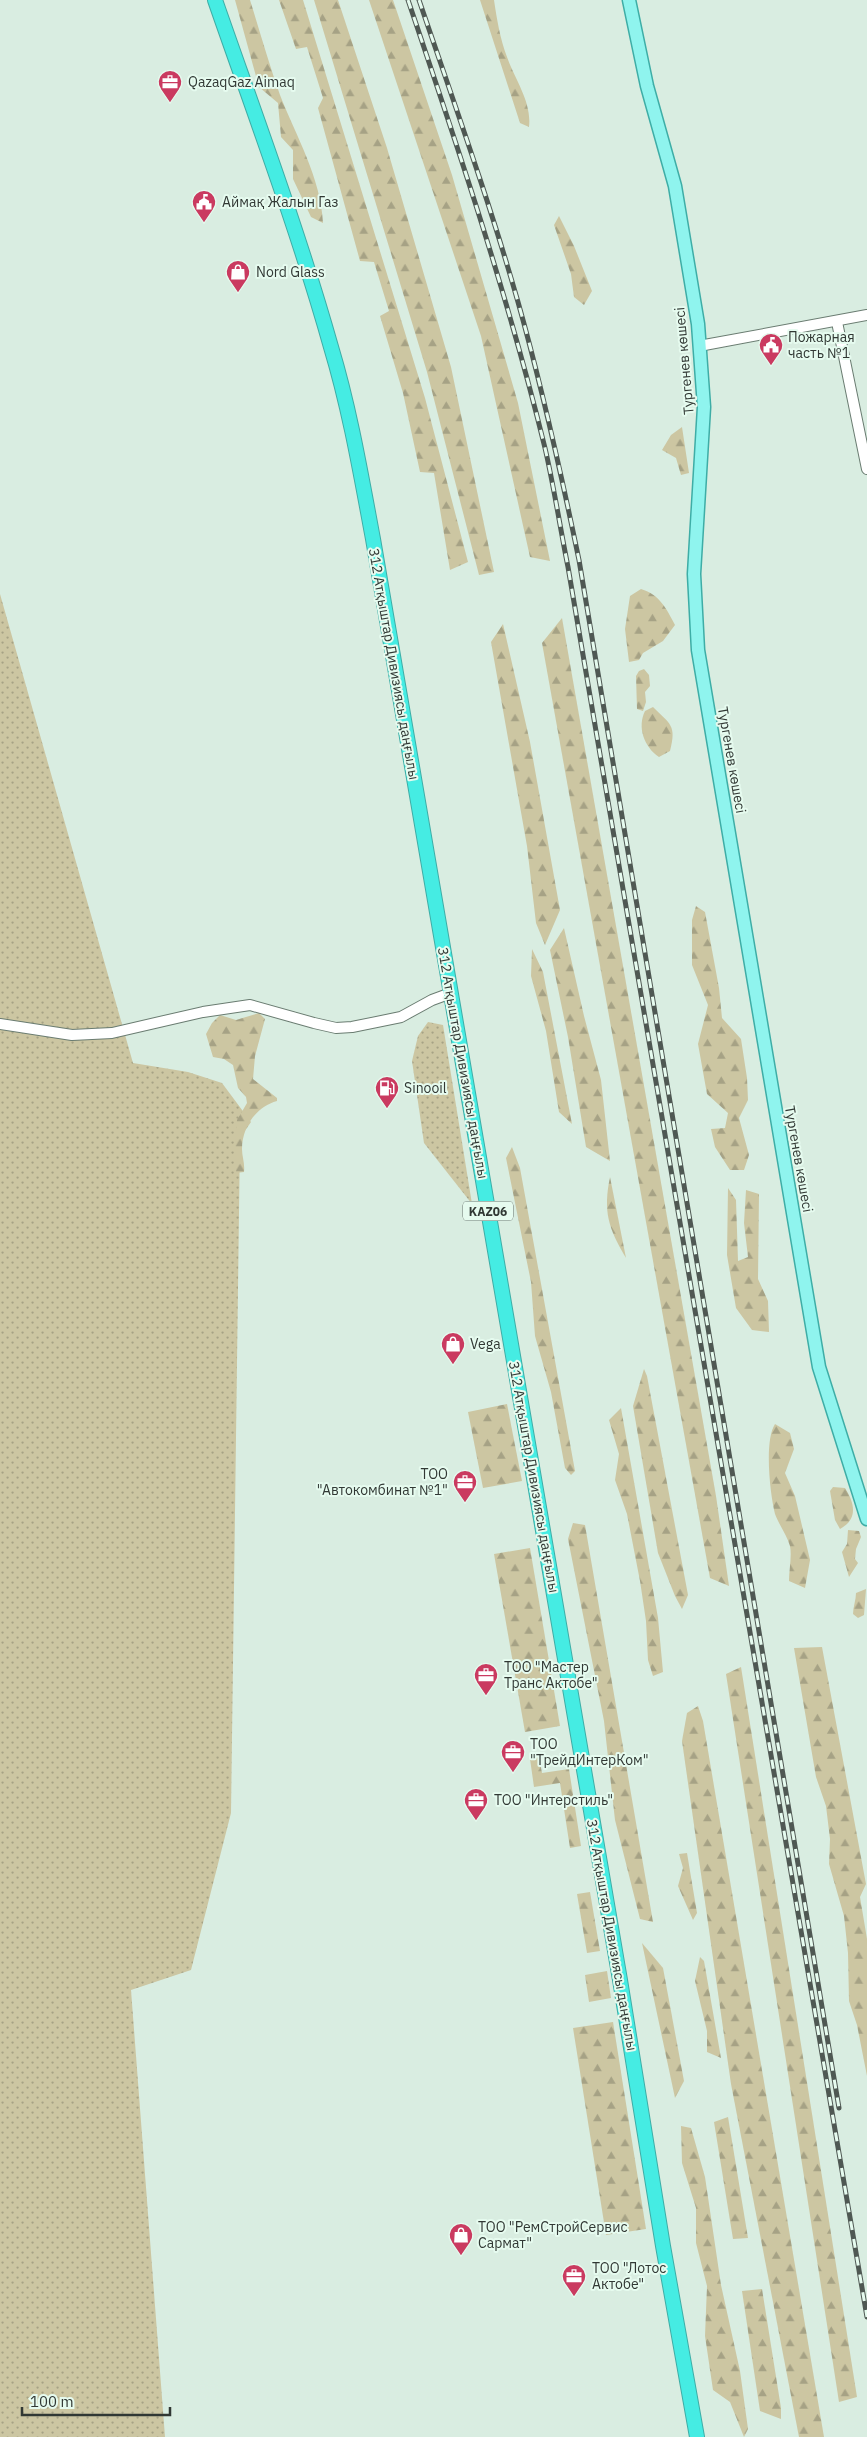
<svg xmlns="http://www.w3.org/2000/svg" width="867" height="2437" viewBox="0 0 867 2437" font-family="'IBM Plex Sans',sans-serif">
<style>
.green{fill:url(#green-dots)}
.forest{fill:url(#forest-firs)}
.lines{fill:none;stroke-linecap:round;stroke-linejoin:round}
.minor-casing{stroke:#6a7c71;stroke-width:12}
.major-casing{stroke:#3eada6;stroke-width:15}
.highway-casing{stroke:#3eada6;stroke-width:16}
.minor{stroke:#fff;stroke-width:10}
.major{stroke:#8ff4ee;stroke-width:12}
.highway{stroke:#45ece3;stroke-width:14}
.rail-casing{stroke:#4f5853;stroke-width:5}
.rail{stroke:#e6fbef;stroke-width:3;stroke-dasharray:9;stroke-linecap:butt}
.labels{text-anchor:middle;dominant-baseline:central;stroke-width:4;stroke-linejoin:round;paint-order:stroke}
.shield{fill:#e6fbef;stroke:#67726c;stroke-width:1}
.shield-label{font-size:12px;font-weight:bold;fill:#313834}
.poi-label{font-size:14px;fill:#313834;stroke:#e6fbef;text-anchor:start}
.street-label{font-size:14px;fill:#313834;stroke:#e6fbef}
</style>
<defs>
<pattern id="green-dots" width="8" height="8" patternUnits="userSpaceOnUse" patternTransform="scale(1.25)"><rect width="8" height="8" fill="#ccc6a2"/><path d="M2 2h.1M6 6h.1" fill="none" stroke="#a6a285" stroke-width="1.8" stroke-linecap="round"/></pattern>
<pattern id="forest-firs" width="22" height="20" patternUnits="userSpaceOnUse" patternTransform="scale(1.25)"><rect width="22" height="20" fill="#ccc6a2"/><path d="M5 1l3.5 6h-7zM16 11l3.5 6h-7z" fill="#a6a285"/></pattern>
</defs>
<rect width="100%" height="100%" fill="#d9ede1"/>
<g class="green">
<path d="M 0,594 L 133,1063 L 188,1072 L 222,1083 L 251,1122 L 240,1138 L 231,1813 L 191,1970 L 131,1990 L 165,2437 L 0,2437 Z"/>
<path d="M 428,1022 L 443,1025 L 472,1204 L 424,1143 L 412,1061 L 418,1036 Z"/>
</g>
<g class="forest">
<path d="M 235,0 L 250,0 C 260,32 269,64 280,95 C 296,136 321,178 323,223 L 311,217 L 293,179 L 293,150 L 281,137 L 278,103 L 259,87 Z"/>
<path d="M 279,0 L 303,0 L 425,398 L 468,562 L 450,570 L 434,473 L 420,472 L 403,393 L 380,316 L 389,311 L 374,262 L 360,261 L 318,108 L 323,98 L 307,47 L 296,49 Z"/>
<path d="M 314,0 L 338,0 L 387,148 L 451,367 L 494,572 L 479,575 L 427,372 Z"/>
<path d="M 369,0 L 393,0 L 452,175 L 518,403 L 550,561 L 530,557 L 481,336 Z"/>
<path d="M 480,0 L 494,0 C 497,20 500,38 507,57 C 515,80 532,102 529,127 L 520,123 Z"/>
<path d="M 559,216 L 574,246 L 592,291 L 584,305 L 574,297 L 571,274 L 554,225 Z"/>
<path d="M 682,427 L 689,473 L 681,475 L 676,458 L 662,450 L 671,435 Z"/>
<path d="M 641,589 C 660,595 666,608 675,625 L 663,641 L 643,653 L 639,660 L 629,662 L 625,629 L 630,596 Z"/>
<path d="M 562,618 L 716,1496 L 729,1586 L 710,1578 L 542,643 Z"/>
<path d="M 503,624 L 530,742 L 560,910 L 545,945 L 536,923 L 527,846 L 491,642 Z"/>
<path d="M 644,669 L 649,675 L 650,686 L 645,692 L 646,702 L 643,711 L 637,709 L 636,676 L 639,671 Z"/>
<path d="M 653,707 C 670,724 677,725 670,751 L 659,757 C 644,747 637,727 645,711 Z"/>
<path d="M 696,906 L 705,912 L 719,988 L 722,1018 L 741,1039 L 747,1078 L 748,1100 L 739,1118 L 749,1155 L 744,1170 L 730,1170 L 715,1147 L 711,1129 L 725,1128 L 728,1113 L 707,1094 L 698,1044 L 708,1005 L 692,965 L 692,920 Z"/>
<path d="M 564,928 L 584,1016 L 601,1080 L 610,1161 L 586,1147 L 568,1037 L 550,950 Z"/>
<path d="M 532,949 L 543,972 L 572,1124 L 559,1112 L 546,1031 L 531,976 Z"/>
<path d="M 259,1013 L 265,1019 L 255,1056 L 253,1079 L 277,1098 L 277,1101 C 256,1107 242,1127 242,1149 C 242,1157 245,1163 244,1172 L 236,1173 L 235,1140 L 237,1120 L 247,1103 L 246,1097 L 238,1088 L 233,1065 L 224,1059 L 213,1057 L 206,1034 L 212,1023 L 220,1015 L 236,1020 Z"/>
<path d="M 512,1147 L 520,1168 L 575,1471 L 571,1475 L 565,1468 L 551,1392 L 535,1336 L 531,1282 L 506,1158 Z"/>
<path d="M 610,1177 L 626,1258 C 608,1228 603,1211 610,1177 Z"/>
<path d="M 728,1188 L 736,1200 L 738,1261 L 748,1257 L 744,1223 L 746,1190 L 759,1194 L 758,1279 L 768,1301 L 769,1332 L 752,1330 L 736,1308 L 727,1255 Z"/>
<path d="M 644,1369 L 647,1376 L 688,1595 L 682,1609 L 675,1596 L 658,1553 L 633,1406 Z"/>
<path d="M 507,1404 L 522,1481 L 483,1488 L 468,1412 Z"/>
<path d="M 621,1408 L 658,1618 L 663,1672 L 653,1676 L 648,1660 L 646,1621 L 640,1581 L 627,1514 L 615,1480 L 619,1454 L 609,1420 Z"/>
<path d="M 775,1424 L 790,1433 L 794,1449 L 785,1473 L 795,1496 L 810,1560 L 805,1588 L 789,1581 C 789,1570 792,1556 790,1546 C 787,1535 779,1525 775,1514 C 770,1494 764,1441 775,1424 Z"/>
<path d="M 833,1487 L 845,1488 C 855,1504 858,1519 840,1529 L 835,1520 L 830,1491 Z"/>
<path d="M 573,1523 L 585,1525 L 653,1922 L 640,1919 L 615,1820 L 604,1721 L 568,1539 Z"/>
<path d="M 848,1530 L 859,1531 L 861,1537 L 856,1549 L 855,1559 L 858,1563 L 849,1577 L 842,1552 L 847,1544 Z"/>
<path d="M 530,1548 L 560,1726 L 525,1732 L 494,1554 Z"/>
<path d="M 866,1589 L 864,1615 L 858,1618 L 853,1614 C 853,1607 856,1600 856,1593 Z"/>
<path d="M 822,1647 L 866,1884 L 860,1897 L 867,1939 L 867,2076 L 857,2025 L 849,2001 L 848,1953 L 844,1916 L 829,1864 L 830,1839 L 826,1806 L 816,1777 L 794,1648 Z"/>
<path d="M 741,1667 L 857,2397 L 839,2402 L 726,1674 Z"/>
<path d="M 698,1706 L 703,1721 L 824,2437 L 799,2437 L 731,2084 L 682,1741 L 687,1713 Z"/>
<path d="M 539,1757 L 542,1773 L 569,1769 L 581,1846 L 570,1848 L 560,1783 L 534,1787 L 530,1759 Z"/>
<path d="M 687,1853 L 697,1913 L 693,1920 L 678,1886 L 683,1868 L 679,1854 Z"/>
<path d="M 590,1892 L 600,1951 L 587,1953 L 577,1894 Z"/>
<path d="M 642,1943 L 663,1968 L 684,2081 L 675,2098 Z"/>
<path d="M 700,1957 L 704,1961 L 721,2058 L 707,2052 L 707,2031 L 695,1981 Z"/>
<path d="M 607,1971 L 611,1998 L 589,2002 L 585,1975 Z"/>
<path d="M 613,2022 L 646,2229 L 606,2235 L 573,2028 Z"/>
<path d="M 728,2117 L 748,2238 L 733,2239 L 714,2122 Z"/>
<path d="M 681,2126 L 691,2128 L 705,2177 L 721,2285 L 740,2371 L 748,2429 L 744,2437 L 730,2402 L 713,2390 L 705,2336 L 707,2286 L 696,2243 L 696,2208 L 682,2163 Z"/>
<path d="M 762,2289 L 781,2408 L 781,2419 L 760,2411 L 742,2291 Z"/>
</g>
<g class="lines">
<g class="minor-casing">
<g id="minor">
<path d="M 837,322 L 867,469"/>
<path d="M 699,346 L 867,315"/>
<path d="M 0,1024 L 72,1035 L 112,1033 L 203,1012 L 250,1005 L 314,1023 L 336,1028 L 352,1027 L 401,1017 L 432,1000 L 451,993"/>
</g>
</g>
<g class="major-casing">
<path id="major" d="M 629,0 L 647,86 L 675,186 L 698,324 L 704,407 L 694,574 L 698,650 L 819,1367 L 867,1519"/>
</g>
<g class="highway-casing">
<path id="highway" d="M 215,0 C 255,115 298,230 331,347 C 350,410 361,475 373,539 L 620,1980 L 663,2246 L 697,2437"/>
</g>
<use href="#minor" class="minor"/>
<use href="#major" class="major"/>
<use href="#highway" class="highway"/>
<g class="rail-casing">
<g id="rail">
<path d="M 408,0 C 458,148 508,296 545,448 C 554,487 560,527 568,567 L 867,2317"/>
<path d="M 419,0 C 453,100 489,200 518,302 C 542,387 561,473 579,560 L 839,2108"/>
</g>
</g>
<use href="#rail" class="rail"/>
</g>
<defs>
<g id="office-pin" transform="scale(1.25)"><path d="M0 17L-7.5 6A9.5 9.5 0 1 1 7.5 6Z" fill="#ca3a60" stroke="#e6fbef"/><path d="M-6-3h4V-5.5h4V-3h4V5H-6ZM-1-4.5V-3h2v-1.5ZM-6 0V1H6V0Z" fill="#fff"/></g>
<g id="civic-pin" transform="scale(1.25)"><path d="M0 17L-7.5 6A9.5 9.5 0 1 1 7.5 6Z" fill="#ca3a60" stroke="#e6fbef"/><path d="M-.6-6.5H3V-4.5H.6V-3L4-1V1h2V6H-6V1h2V-1L-.6-3ZM-1.2 2.5V6h2.4V2.5Z" fill="#fff"/></g>
<g id="shop-pin" transform="scale(1.25)"><path d="M0 17L-7.5 6A9.5 9.5 0 1 1 7.5 6Z" fill="#ca3a60" stroke="#e6fbef"/><path d="M-5-2.5h2.3a2.7 3.5 0 0 1 5.4 0H5L5.5 6h-11ZM-1.5-2.5h3a1.5 2.3 0 0 0-3 0Z" fill="#fff"/></g>
<g id="fuel-pin" transform="scale(1.25)"><path d="M0 17L-7.5 6A9.5 9.5 0 1 1 7.5 6Z" fill="#ca3a60" stroke="#e6fbef"/><path d="M-5.5-6h7V0h2V4h1.3V-2.5L3-4.5l.8-.8L6-3V5H2.5V1h-1V6h-7ZM-4.2-4.7v3.2H.2V-4.7Z" fill="#fff"/></g>
</defs>
<g fill-rule="evenodd">
<use href="#office-pin" x="170" y="82"/>
<use href="#civic-pin" x="204" y="202"/>
<use href="#shop-pin" x="238" y="272"/>
<use href="#civic-pin" x="771" y="345"/>
<use href="#fuel-pin" x="387" y="1088"/>
<use href="#shop-pin" x="453" y="1344"/>
<use href="#office-pin" x="465" y="1482"/>
<use href="#office-pin" x="486" y="1675"/>
<use href="#office-pin" x="513" y="1752"/>
<use href="#office-pin" x="476" y="1800"/>
<use href="#shop-pin" x="461" y="2235"/>
<use href="#office-pin" x="574" y="2276"/>
</g>
<g class="labels">
<rect class="shield" x="463" y="1201.5" width="50" height="19" rx="4"/>
<g class="shield-label">
<text x="488" y="1211">KАZ06</text>
</g>
<g class="poi-label">
<text x="188" y="82">QazaqGaz Aimaq</text>
<text x="222" y="202">Аймақ Жалын Газ</text>
<text x="256" y="272">Nord Glass</text>
<text x="788" y="337">Пожарная<tspan x="788" dy="16">часть №1</tspan></text>
<text x="404" y="1088">Sinooil</text>
<text x="470" y="1344">Vega</text>
<text x="448" y="1474" text-anchor="end">ТОО<tspan x="448" dy="16">"Автокомбинат №1"</tspan></text>
<text x="504" y="1667">ТОО "Мастер<tspan x="504" dy="16">Транс Актобе"</tspan></text>
<text x="530" y="1744">ТОО<tspan x="530" dy="16">"ТрейдИнтерКом"</tspan></text>
<text x="494" y="1800">ТОО "Интерстиль"</text>
<text x="478" y="2227">ТОО "РемСтройСервис<tspan x="478" dy="16">Сармат"</tspan></text>
<text x="592" y="2268">ТОО "Лотос<tspan x="592" dy="16">Актобе"</tspan></text>
</g>
<g class="street-label">
<text transform="translate(684 361) rotate(-95)">Тургенев көшесі</text>
<text transform="translate(394 664) rotate(80)">312 Атқыштар Дивизиясы даңғылы</text>
<text transform="translate(732 760) rotate(80)">Тургенев көшесі</text>
<text transform="translate(463 1063) rotate(80)">312 Атқыштар Дивизиясы даңғылы</text>
<text transform="translate(799 1159) rotate(80)">Тургенев көшесі</text>
<text transform="translate(534 1477) rotate(80)">312 Атқыштар Дивизиясы даңғылы</text>
<text transform="translate(612 1935) rotate(80)">312 Атқыштар Дивизиясы даңғылы</text>
</g>
</g>
<path d="M22 2407v8h148v-8" fill="none" stroke="#313834" stroke-width="2.5"/>
<text x="30" y="2407" font-size="15" fill="#313834" stroke="#e6fbef" stroke-width="4" paint-order="stroke">100 m</text>
</svg>
